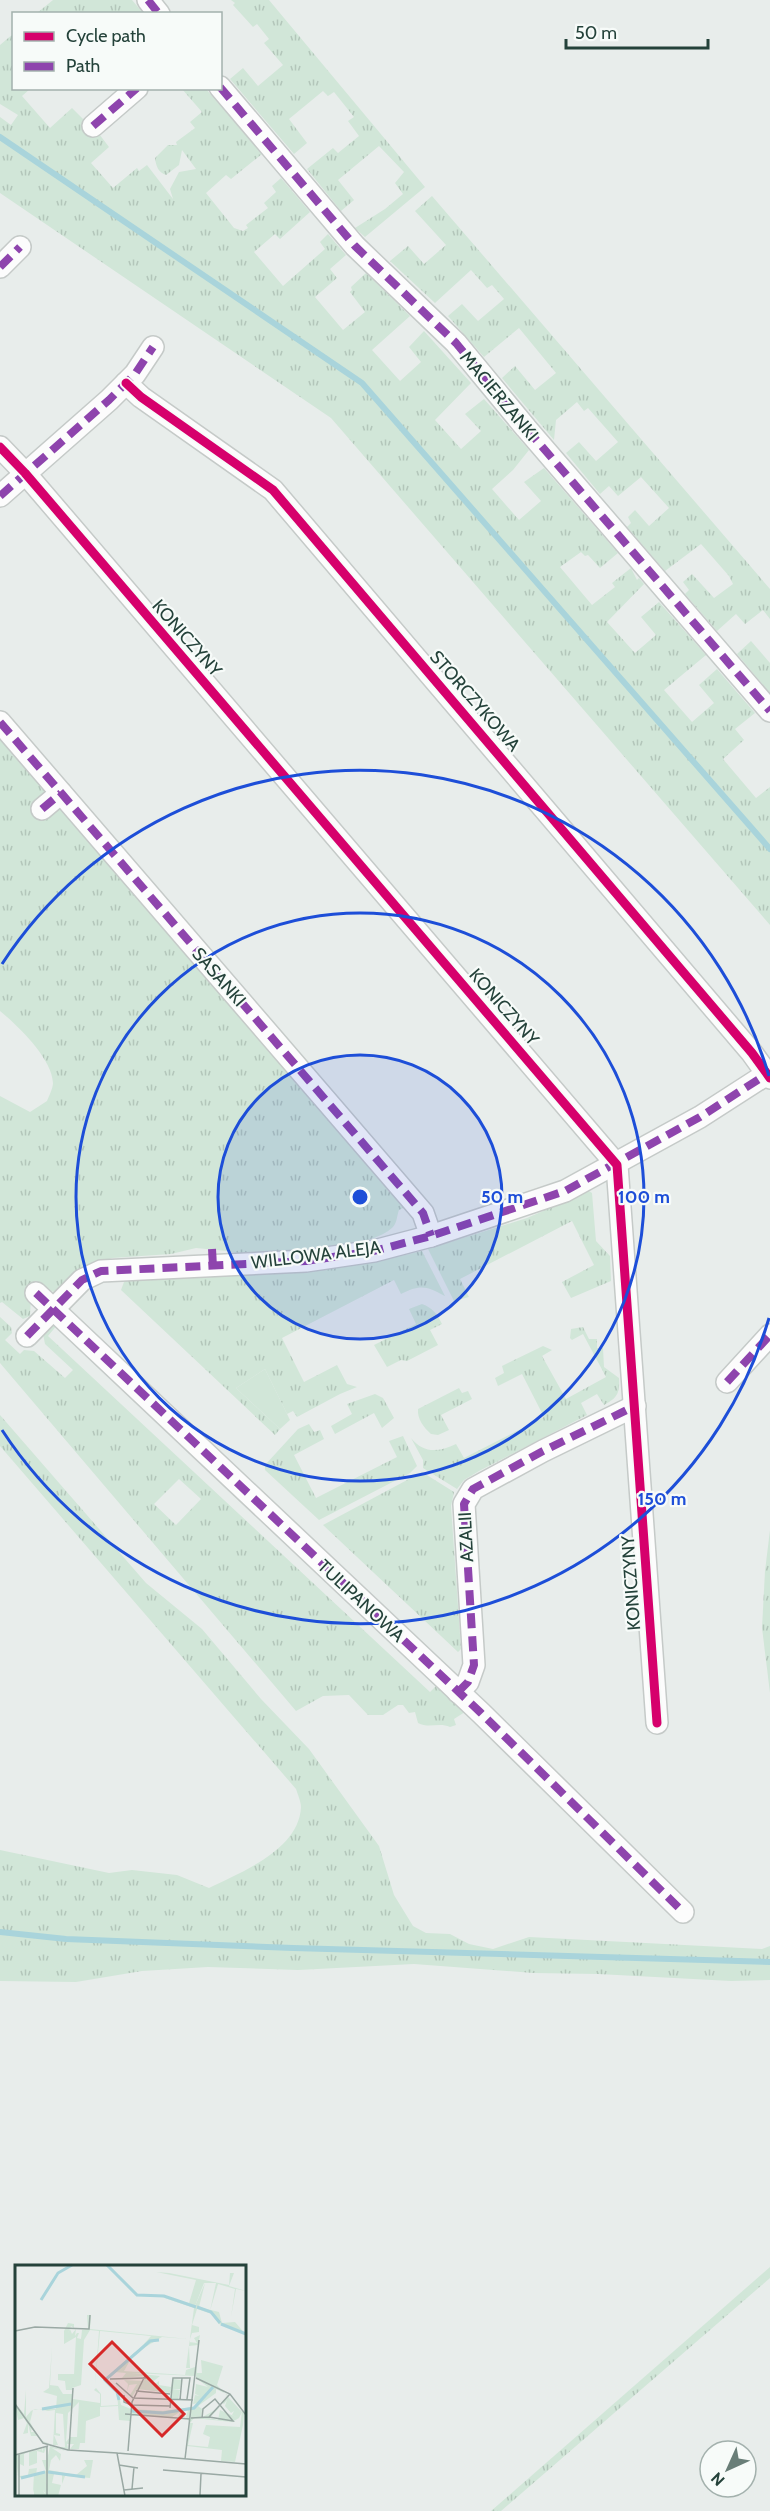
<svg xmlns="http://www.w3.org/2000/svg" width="770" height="2511" viewBox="0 0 770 2511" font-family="Cabin,sans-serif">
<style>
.grass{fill:url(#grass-tufts);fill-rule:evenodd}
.park{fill:#d1e6d8}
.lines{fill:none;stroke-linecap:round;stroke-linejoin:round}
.stream{stroke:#a9d4db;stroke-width:6}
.minor-casing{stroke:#c5cac8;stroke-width:24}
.minor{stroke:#fcfcfc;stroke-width:21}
.quiet{stroke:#8e44ad;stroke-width:8;stroke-dasharray:15 8;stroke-linecap:butt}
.cycleway-casing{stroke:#f7fbf9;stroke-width:13}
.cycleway{stroke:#d6006c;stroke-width:9}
.ring{fill:none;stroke:#1d4ed8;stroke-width:3}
.labels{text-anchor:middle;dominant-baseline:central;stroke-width:4.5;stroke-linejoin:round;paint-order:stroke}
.street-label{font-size:18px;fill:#24423a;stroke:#f7fbf9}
.inset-river{fill:none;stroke:#a9d4db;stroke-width:3}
.inset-road{fill:none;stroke:#9aa9a4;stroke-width:1.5}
.view{fill:#d62828;fill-opacity:0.15;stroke:#d62828;stroke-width:3}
.inset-edge{fill:none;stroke:#24423a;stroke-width:3}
.centre{fill:#1d4ed8;stroke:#f7fbf9;stroke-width:3}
.ring-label{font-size:18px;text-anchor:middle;font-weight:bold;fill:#1d4ed8;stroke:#f7fbf9;stroke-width:4.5;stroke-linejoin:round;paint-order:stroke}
</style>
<defs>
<pattern id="grass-tufts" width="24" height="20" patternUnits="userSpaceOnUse" patternTransform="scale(1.5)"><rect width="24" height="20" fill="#d1e6d8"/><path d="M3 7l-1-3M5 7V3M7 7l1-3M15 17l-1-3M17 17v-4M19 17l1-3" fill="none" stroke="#b3c6ba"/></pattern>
</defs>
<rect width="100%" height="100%" fill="#e8edeb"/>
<g class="grass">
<path d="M 53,0 L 132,0 L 143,13 L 37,13 Z"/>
<path d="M 231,0 L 269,0 L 425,187 L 365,237 L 355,228 L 385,209 L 403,194 L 395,183 L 404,172 L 379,146 L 338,180 L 354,200 L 341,211 L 307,169 L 333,148 L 338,153 L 359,136 L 348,121 L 354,117 L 334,92 L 328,96 L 323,91 L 289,119 L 307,143 L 294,154 L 230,79 L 243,68 L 258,86 L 283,65 L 264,43 L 269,39 L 257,24 L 253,27 L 233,5 L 235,3 Z"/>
<path d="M 13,34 L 14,88 L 30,89 L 22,96 L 50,128 L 72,108 L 91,127 L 93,126 L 109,147 L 91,163 L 113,188 L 137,168 L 139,171 L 147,165 L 173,199 L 170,189 L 179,172 L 196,169 L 182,150 L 179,165 L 166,175 C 158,172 156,166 155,158 L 168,145 L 177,145 L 176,142 L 195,128 L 190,122 L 202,112 L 182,89 L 206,89 L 262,154 L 231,179 L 226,175 L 206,193 L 234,228 L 243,231 L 248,228 L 246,225 L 268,208 L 264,203 L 276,192 L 272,186 L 281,178 L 310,212 L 280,239 L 275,234 L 254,252 L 283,286 L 325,249 L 320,242 L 328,234 L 346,255 L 330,269 L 337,278 L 315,297 L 343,330 L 365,312 L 350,292 L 352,290 L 351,287 L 366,273 L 410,316 L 372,350 L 400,381 L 421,362 L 409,347 L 424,331 L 471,383 L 435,420 L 461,449 L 481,431 L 465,414 L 484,399 L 529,450 L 513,470 L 492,489 L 519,520 L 541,501 L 524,482 L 544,468 L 618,553 L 600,568 L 588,555 L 585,556 L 581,552 L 560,567 L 592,605 L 615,587 L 612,583 L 631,568 L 637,580 L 639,578 L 644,584 L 607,622 L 635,653 L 656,635 L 641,617 L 659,602 L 706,655 L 664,690 L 692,722 L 714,703 L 699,685 L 717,669 L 755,713 L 735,729 L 744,740 L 723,759 L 756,798 L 770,787 L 770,925 L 331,418 L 0,193 L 0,117 L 11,125 L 18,115 L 0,104 L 0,45 Z"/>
<path d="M 432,196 L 770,589 L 770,619 L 763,610 L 745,624 L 736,614 L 717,631 L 685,594 L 689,590 L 683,582 L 692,574 L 714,598 L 733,584 L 729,576 L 701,544 L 665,571 L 627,527 L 631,523 L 628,517 L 635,510 L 649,526 L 669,508 L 641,477 L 618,496 L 609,486 L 600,494 L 566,453 L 579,442 L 596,461 L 618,442 L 588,408 L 584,411 L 577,402 L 556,420 L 554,440 L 502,378 L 515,366 L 535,390 L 556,373 L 519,328 L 484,357 L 448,316 L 462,304 L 478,321 L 504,299 L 492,285 L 487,288 L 471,270 L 435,303 L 390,261 L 408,246 L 424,264 L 446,245 L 415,211 Z"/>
<path d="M 751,641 L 770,663 L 770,693 L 737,654 Z"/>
<path d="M 0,733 L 42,782 L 45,791 L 42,808 L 61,810 L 67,813 L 407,1206 L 399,1210 C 397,1215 397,1223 393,1227 C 367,1252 275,1252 239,1254 L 227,1251 L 196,1248 L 171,1254 L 112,1258 L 91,1266 L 54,1292 L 45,1289 L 31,1297 L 30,1316 L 23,1319 L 2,1302 L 0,1303 L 0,1096 L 30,1112 L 47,1101 C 49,1096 53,1088 53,1083 C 52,1058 17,1025 0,1011 Z"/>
<path d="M 589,1191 L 592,1193 L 596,1241 L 610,1256 L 611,1281 L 571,1298 L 562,1282 L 594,1265 L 572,1221 L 460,1279 L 469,1297 L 454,1301 L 428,1249 L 527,1218 Z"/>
<path d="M 422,1251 L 445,1296 C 427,1286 420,1284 401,1294 L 394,1280 L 282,1338 L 304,1382 L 337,1365 L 347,1384 L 357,1387 L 340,1394 L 297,1417 L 293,1411 L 287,1414 L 265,1369 L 236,1388 L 280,1429 L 275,1435 L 121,1290 L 124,1282 L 134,1276 C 229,1276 329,1275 422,1251 Z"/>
<path d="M 422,1304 C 433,1308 437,1314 442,1324 L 430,1330 L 438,1345 L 407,1361 L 401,1360 L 387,1367 L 374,1345 L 416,1324 L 409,1309 Z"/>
<path d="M 0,1317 L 11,1327 L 12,1333 L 5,1340 L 20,1354 L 24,1350 L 34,1351 L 65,1378 L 73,1370 L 45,1344 L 43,1334 L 50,1323 L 58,1324 L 48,1336 L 430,1692 L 439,1683 L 468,1710 L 454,1719 L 456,1725 L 450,1727 C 439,1722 429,1729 418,1723 L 415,1712 L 409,1713 L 403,1705 L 398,1705 L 383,1715 L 368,1715 L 349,1695 L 323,1696 L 296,1711 L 0,1363 ZM 179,1479 L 201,1499 L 176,1525 L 154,1504 Z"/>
<path d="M 583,1327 L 589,1339 L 597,1339 L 597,1348 L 603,1348 L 604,1367 L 619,1378 C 620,1394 617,1398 604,1405 L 597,1394 L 581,1403 L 587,1415 L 479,1471 L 464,1480 L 457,1489 L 423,1468 L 423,1460 L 411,1438 C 424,1454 439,1452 456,1444 L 464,1458 L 544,1417 L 522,1374 L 498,1386 L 495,1378 L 504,1373 L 502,1366 L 543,1346 L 552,1350 L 542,1356 L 566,1399 L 606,1377 L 583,1334 L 572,1340 L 570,1338 L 571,1329 Z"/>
<path d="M 459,1388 L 462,1393 L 468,1391 L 472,1399 L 441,1415 L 449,1430 L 438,1435 L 431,1434 C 424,1428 417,1419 418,1409 Z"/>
<path d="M 375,1394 L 383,1398 L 394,1418 L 382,1428 L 374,1413 L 335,1434 L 331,1426 L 352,1414 L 347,1404 Z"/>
<path d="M 0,1415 L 146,1583 L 202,1629 L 261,1699 L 309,1749 L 379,1846 L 394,1895 L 413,1926 L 426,1933 L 450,1934 L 469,1944 L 493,1949 L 529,1937 L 762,1949 L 770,1946 L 770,1980 L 731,1981 L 598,1974 L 533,1973 L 414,1964 L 298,1970 L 208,1967 L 142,1971 L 76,1982 L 0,1981 L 0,1850 L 109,1873 L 132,1870 L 177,1875 L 209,1888 C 241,1872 299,1850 301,1807 C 301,1802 298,1795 296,1789 L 0,1446 Z"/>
<path d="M 309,1424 L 314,1432 L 320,1430 L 324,1439 L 294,1455 L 316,1498 L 397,1457 L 389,1441 L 403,1436 L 417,1466 L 410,1473 L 319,1520 L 265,1470 L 265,1465 L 298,1429 Z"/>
<path d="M 422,1472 L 454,1492 L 451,1506 L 461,1649 L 458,1652 L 323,1525 Z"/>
<path d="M 770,1530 L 770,1693 L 762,1628 L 765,1571 Z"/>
<path d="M 770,2267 L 770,2278 L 501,2511 L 491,2511 Z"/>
</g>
<path class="park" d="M 265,1369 L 290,1420 L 280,1429 L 236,1388 Z"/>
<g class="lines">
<g class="stream">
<path d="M 0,137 L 362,383 L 770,849"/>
<path d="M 0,1932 L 66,1939 L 293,1948 L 770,1962"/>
</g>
<g class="minor-casing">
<g id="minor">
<path d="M 148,0 L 159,14"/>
<path d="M 220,87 L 355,246 L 456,343 L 526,428 L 770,711"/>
<path d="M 93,126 L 137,88"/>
<path d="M 0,267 L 20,247"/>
<path d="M 126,383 L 141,397 L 273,490 L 752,1053 L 770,1078"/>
<path d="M 0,447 L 25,473 L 617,1165 L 657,1723"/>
<path d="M 0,496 L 109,400 L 135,374 L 153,347"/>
<path d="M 0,722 L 423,1213 L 431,1236"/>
<path d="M 42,809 L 61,793"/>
<path d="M 36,1293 L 481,1713 L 683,1912"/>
<path d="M 27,1336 L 82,1280 L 101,1271 L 306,1261 L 374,1251 L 431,1236 L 565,1191 L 700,1117 L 770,1072"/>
<path d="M 727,1382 L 770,1335"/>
<path d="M 458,1692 L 468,1682 L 474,1665 L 464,1504 L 473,1489 L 543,1451 L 635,1406"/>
</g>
</g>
<use href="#minor" class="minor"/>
<g class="quiet">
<path d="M 148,0 L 159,14"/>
<path d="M 220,87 L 355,246 L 456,343 L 526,428 L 770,711"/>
<path d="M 93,126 L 137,88"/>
<path d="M 0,267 L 20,247"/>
<path d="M 0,496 L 109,400 L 135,374 L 153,347"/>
<path d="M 0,722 L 423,1213 L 431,1236"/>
<path d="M 42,809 L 61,793"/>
<path d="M 212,1249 L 213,1266"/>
<path d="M 36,1293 L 481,1713 L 683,1912"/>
<path d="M 27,1336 L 82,1280 L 101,1271 L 306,1261 L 374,1251 L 431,1236 L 565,1191 L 700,1117 L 770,1072"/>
<path d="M 727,1382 L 770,1335"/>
<path d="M 458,1692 L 468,1682 L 474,1665 L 464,1504 L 473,1489 L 543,1451 L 635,1406"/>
</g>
<g class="cycleway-casing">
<g id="cycleway">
<path d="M 126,383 L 141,397 L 273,490 L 752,1053 L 770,1078"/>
<path d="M 0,447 L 25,473 L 617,1165 L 657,1723"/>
</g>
</g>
<use href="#cycleway" class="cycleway"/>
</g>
<circle cx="360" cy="1197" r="142" fill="#1d4ed8" fill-opacity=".12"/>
<g class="ring">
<circle cx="360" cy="1197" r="142"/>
<circle cx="360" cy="1197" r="284"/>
<path d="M769 1318A427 427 0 0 1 2 1430M2 964A427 427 0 0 1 769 1076"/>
</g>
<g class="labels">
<g class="street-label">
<text transform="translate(499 396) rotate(50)">MACIERZANKI</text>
<text transform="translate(187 638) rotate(49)">KONICZYNY</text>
<text transform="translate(475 701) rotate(49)">STORCZYKOWA</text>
<text transform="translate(219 977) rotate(49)">SASANKI</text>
<text transform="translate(504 1007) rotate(49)">KONICZYNY</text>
<text transform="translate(316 1255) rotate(-7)">WILLOWA ALEJA</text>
<text transform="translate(466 1537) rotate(-93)">AZALII</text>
<text transform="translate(631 1583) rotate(-94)">KONICZYNY</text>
<text transform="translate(361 1601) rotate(43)">TULIPANOWA</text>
</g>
</g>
<g transform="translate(15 2265)">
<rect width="231" height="231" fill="#e8edeb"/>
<path d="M 141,7 L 154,8 L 214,20 L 215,8 L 219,8 L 214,21 L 231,26 L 221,24 L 216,52 L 212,59 L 207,58 L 212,59 L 216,52 L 220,24 L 203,19 L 195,46 L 201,18 L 189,18 L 180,41 L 174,38 L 181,15 ZM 72,50 L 76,50 L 75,64 L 173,74 L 147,72 L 122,87 L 136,71 L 85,66 L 80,120 L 84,66 L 75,65 L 69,75 L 66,120 L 57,123 L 58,134 L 85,138 L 85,129 L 79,125 L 81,123 L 86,129 L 86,141 L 103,140 L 102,126 L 89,116 L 120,87 L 109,106 L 170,110 L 171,105 L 180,102 L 180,111 L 117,108 L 145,111 L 136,118 L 139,120 L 144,116 L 144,120 L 156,122 L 158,114 L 166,115 L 165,124 L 157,124 L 165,125 L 163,135 L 156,135 L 156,128 L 122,124 L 117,132 L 115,130 L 122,119 L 114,120 L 112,127 L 113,119 L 109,115 L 129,116 L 130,111 L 107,113 L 111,108 L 99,107 L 91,117 L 103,127 L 106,140 L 116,144 L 115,156 L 104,155 L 103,141 L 85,142 L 85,151 L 71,156 L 70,178 L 65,178 L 64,184 L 55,184 L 59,179 L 52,179 L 53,184 L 44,182 L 50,182 L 48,149 L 41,148 L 41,168 L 45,169 L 45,171 L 39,170 L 43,180 L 38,180 L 28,177 L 25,175 L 38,180 L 40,145 L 33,146 L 24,144 L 18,145 L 15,157 L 20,166 L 17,162 L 16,167 L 19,167 L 22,171 L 16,171 L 13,159 L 13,168 L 8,169 L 12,158 L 9,153 L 3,155 L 0,138 L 9,149 L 11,125 L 11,152 L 16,146 L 20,144 L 41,144 L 42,131 L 28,127 L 34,123 L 37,82 L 35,120 L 43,121 L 48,129 L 57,129 L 57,125 L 51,125 L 50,116 L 43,115 L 43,109 L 59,109 L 61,72 L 49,79 L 49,66 L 53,58 L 59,59 L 59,63 L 56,61 L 53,68 L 55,64 L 57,69 L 61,64 L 60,71 L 62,68 L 64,68 L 62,73 L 66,74 L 67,65 L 73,64 ZM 64,137 L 62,172 L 55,172 L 51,177 L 53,148 ZM 186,95 L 208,101 L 202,120 L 227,147 L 224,153 L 217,157 L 179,153 L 175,158 L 171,152 L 173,145 L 168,146 L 170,152 L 163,152 L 165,147 L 157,152 L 117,149 L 117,144 L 148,146 L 179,142 L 183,138 L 178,139 L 180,130 L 185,131 L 180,129 L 181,119 L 193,122 L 181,113 L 181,98 L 182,108 L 187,108 ZM 201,124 L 213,130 L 207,138 L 200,133 L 209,139 L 212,135 L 210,141 L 216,148 L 219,146 L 217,150 L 221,152 L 205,145 L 203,155 L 194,153 L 205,142 L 186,153 L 187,144 L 183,141 L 201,128 ZM 28,183 L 32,183 L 31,230 L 27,230 L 31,227 L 27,219 L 20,221 L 18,228 L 19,208 L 17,211 L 6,213 L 0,208 L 3,210 L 0,190 L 13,187 L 9,189 L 9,201 L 5,199 L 4,211 L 13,210 L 14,204 L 22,203 L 21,210 L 31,208 L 31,183 L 29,188 L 22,186 L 22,198 L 14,201 L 14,187 L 27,184 L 28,187 Z" fill="#d1e6d8" fill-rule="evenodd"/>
<path d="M 190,18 L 184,42 L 204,47 L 207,58 L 220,57 L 231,70 L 204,59 L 197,49 L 182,44 L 177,60 L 184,62 L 184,67 L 177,68 L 174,77 L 182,78 L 179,73 L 185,70 L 183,80 L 174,81 L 175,103 L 171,103 L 179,43 L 141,30 L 180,41 ZM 227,146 L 229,148 L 228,160 L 220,197 L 206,196 L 207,185 L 172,181 L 175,158 L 178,158 L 173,180 L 193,182 L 195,172 L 188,169 L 191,160 L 225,162 ZM 35,181 L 52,186 L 37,183 L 46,189 L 45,196 L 41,190 L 36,195 L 34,205 L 61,210 L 72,201 L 69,195 L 78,195 L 75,213 L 50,211 L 47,219 L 47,210 L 39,209 L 37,218 L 46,220 L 43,231 L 32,231 L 28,225 L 30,230 L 19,231 L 19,214 L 32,219 L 32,208 L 25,208 L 25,214 L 23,209 L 17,211 L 16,209 L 31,206 L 27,195 L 32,195 Z" fill="#d1e6d8"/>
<path class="inset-river" d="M 92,0 L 122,30 L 149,31 L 181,42M 26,35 L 43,8 L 57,0M 182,42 L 196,47 L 205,58M 206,59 L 231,69M 104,135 L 102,127 L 90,115 L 135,76 L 144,75M 27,144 L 56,139M 117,146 L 148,148 L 179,143 L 198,122M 33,207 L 70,212M 6,213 L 30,207"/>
<path class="inset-road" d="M 0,66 L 20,62 L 74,64 L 75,50M 181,113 L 215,129 L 231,150M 95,114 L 131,113M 101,118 L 118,133 L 178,135M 121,126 L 155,129M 109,130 L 109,137 L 116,140 L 155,141M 165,135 L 167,113M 0,139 L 28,178 L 53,185 L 102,188 L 110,231M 155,143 L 158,113 L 175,113 L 172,134M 110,149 L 175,154M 176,153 L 194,152 L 215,129M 187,153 L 188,144 L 200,134 L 218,156 L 194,152M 54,185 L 58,123M 113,186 L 117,137 L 130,111M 102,188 L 231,199M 4,189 L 4,231M 0,190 L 33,181M 170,194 L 184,75M 104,200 L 123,203M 148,205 L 231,212M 117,224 L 119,202M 109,225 L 128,223M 185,230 L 186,209M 32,231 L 32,182"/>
<path class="view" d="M 97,77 L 169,149 L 147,171 L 75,99 Z"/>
<rect width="231" height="231" class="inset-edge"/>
</g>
<circle cx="360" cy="1197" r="9" class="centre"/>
<g class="ring-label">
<text x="502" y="1203">50 m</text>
<text x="644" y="1203">100 m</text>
<text x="662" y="1505">150 m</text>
</g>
<rect x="12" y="12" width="210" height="78" fill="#f7fbf9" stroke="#a3b1ad" stroke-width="1.5"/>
<rect x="24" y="32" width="30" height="9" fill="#d6006c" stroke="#a3b1ad" stroke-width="1.5"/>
<text x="66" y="42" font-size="18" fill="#24423a">Cycle path</text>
<rect x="24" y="62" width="30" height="9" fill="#8e44ad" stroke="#a3b1ad" stroke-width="1.5"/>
<text x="66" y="72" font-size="18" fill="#24423a">Path</text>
<g transform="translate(728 2469) rotate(225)"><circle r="28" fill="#f7fbf9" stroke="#a3b1ad" stroke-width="1.5"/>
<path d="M0-4.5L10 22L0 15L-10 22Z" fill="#697e78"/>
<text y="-9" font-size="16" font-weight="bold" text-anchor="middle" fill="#24423a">N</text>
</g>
<path d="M566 39v9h142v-9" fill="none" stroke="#24423a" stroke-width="3"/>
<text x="575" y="39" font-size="18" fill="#24423a" stroke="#f7fbf9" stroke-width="4.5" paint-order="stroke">50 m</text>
</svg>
